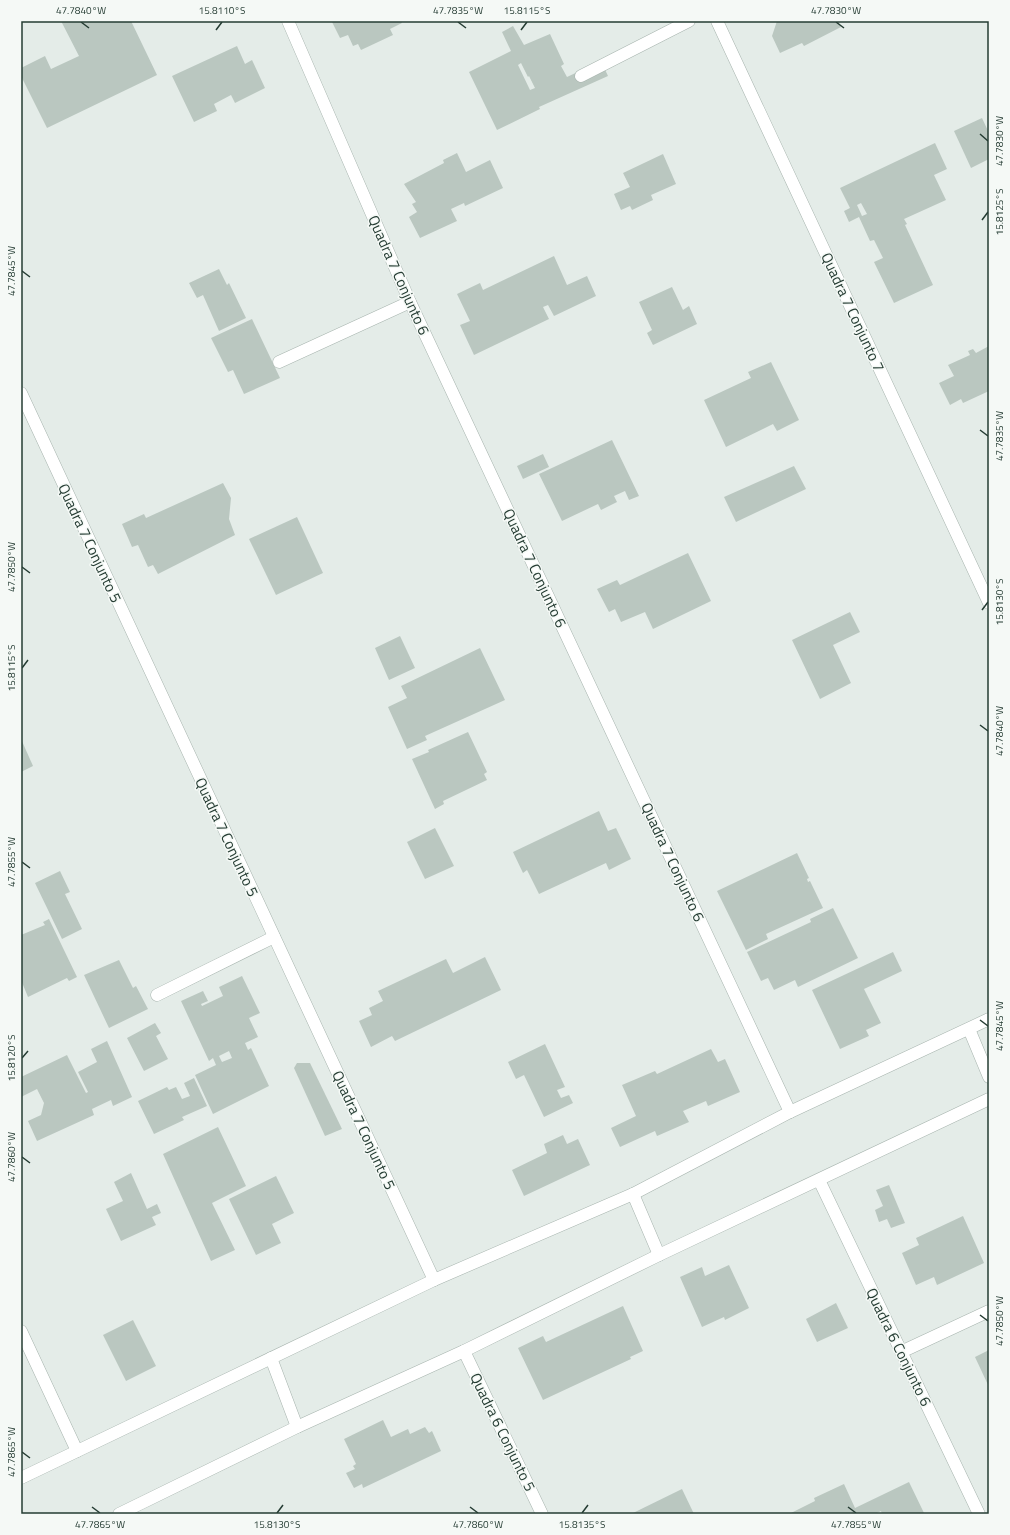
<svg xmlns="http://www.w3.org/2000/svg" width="1010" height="1535" viewBox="0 0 1010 1535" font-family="'Titillium Web',sans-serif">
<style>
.building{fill:#bac7c0;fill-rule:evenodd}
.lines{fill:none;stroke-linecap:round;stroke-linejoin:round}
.service-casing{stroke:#a7b4ae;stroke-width:13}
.minor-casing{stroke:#a7b4ae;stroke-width:13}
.service{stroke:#fff;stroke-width:12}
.minor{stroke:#fff;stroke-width:12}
.ticks{fill:none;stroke:#253c33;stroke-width:1.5}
.labels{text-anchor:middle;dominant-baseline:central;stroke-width:3;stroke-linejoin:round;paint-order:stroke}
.street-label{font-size:15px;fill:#253c33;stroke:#f5f9f6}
.neatline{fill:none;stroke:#253c33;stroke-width:1.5}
.ticks-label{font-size:10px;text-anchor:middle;fill:#253c33}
</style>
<rect width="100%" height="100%" fill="#e4ece8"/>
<g class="building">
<path d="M 61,21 L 131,21 L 157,75 L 47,128 L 21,76 L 21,68 L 45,56 L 51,69 L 79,56 Z"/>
<path d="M 335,21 L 401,21 L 402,23 L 390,29 L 393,35 L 361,50 L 358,44 L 353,46 L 348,35 L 340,38 L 332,22 Z"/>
<path d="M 777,21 L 838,21 L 841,27 L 804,46 L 802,43 L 780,53 L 772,36 Z"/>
<path d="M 513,26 L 524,45 L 550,34 L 564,64 L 561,66 L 567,77 L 601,61 L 608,76 L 539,107 L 540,109 L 497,130 L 469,72 L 511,51 L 502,32 ZM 521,63 L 528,77 L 529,76 L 535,88 L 530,90 L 518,65 Z"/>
<path d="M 237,46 L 245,64 L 252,60 L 265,88 L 235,103 L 231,95 L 214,104 L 217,111 L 194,122 L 172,76 Z"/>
<path d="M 982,118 L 989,133 L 989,159 L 971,168 L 954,131 Z"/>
<path d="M 935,143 L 947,169 L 934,175 L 946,200 L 904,219 L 907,224 L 905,225 L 933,285 L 894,303 L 874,262 L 883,258 L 874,240 L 870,241 L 859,217 L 849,222 L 844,211 L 850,208 L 840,188 ZM 861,203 L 867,214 L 862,216 L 857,205 Z"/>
<path d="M 457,153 L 466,172 L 490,160 L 503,188 L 465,206 L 464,203 L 451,209 L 457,221 L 420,238 L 409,217 L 417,212 L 412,204 L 416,202 L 404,184 L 444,163 L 443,160 Z"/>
<path d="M 663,154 L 676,184 L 651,195 L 653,200 L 632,210 L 630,206 L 621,210 L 614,194 L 630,187 L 623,173 Z"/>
<path d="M 554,256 L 567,285 L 587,276 L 596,296 L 554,316 L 548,305 L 543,307 L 549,319 L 474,355 L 460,325 L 470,321 L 457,294 L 480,283 L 483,290 Z"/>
<path d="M 219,269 L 227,285 L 229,283 L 246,318 L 219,331 L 203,295 L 197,298 L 189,283 Z"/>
<path d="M 672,287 L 683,310 L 689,306 L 697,324 L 653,345 L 647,333 L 652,330 L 639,302 Z"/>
<path d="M 252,319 L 280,378 L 244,394 L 233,370 L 228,372 L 211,338 Z"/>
<path d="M 989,346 L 989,391 L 963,403 L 961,399 L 950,405 L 939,383 L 954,376 L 948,365 L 970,355 L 968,351 L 973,349 L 976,353 Z"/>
<path d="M 771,362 L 799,420 L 777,431 L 773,424 L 726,447 L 704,400 L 751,378 L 748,372 Z"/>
<path d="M 612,440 L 639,496 L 629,500 L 625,491 L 614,496 L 617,502 L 601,510 L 598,504 L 562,521 L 539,474 Z"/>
<path d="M 543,454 L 549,467 L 523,479 L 517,466 Z"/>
<path d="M 794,466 L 806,489 L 736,522 L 724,497 Z"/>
<path d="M 223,483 L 231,498 L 229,519 L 235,535 L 158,574 L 153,565 L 148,567 L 138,545 L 132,547 L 122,524 L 144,514 L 146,518 Z"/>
<path d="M 297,517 L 323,573 L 276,595 L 249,539 Z"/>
<path d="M 688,553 L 711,601 L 653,629 L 645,612 L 621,622 L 615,609 L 609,612 L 597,589 L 617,580 L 620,585 Z"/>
<path d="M 850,612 L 860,632 L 833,645 L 851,683 L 820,699 L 792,640 Z"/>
<path d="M 400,636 L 415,668 L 389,680 L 375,648 Z"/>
<path d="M 480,648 L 505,700 L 425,736 L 427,740 L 407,749 L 388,707 L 407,698 L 401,686 Z"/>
<path d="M 468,732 L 487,772 L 484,774 L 487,780 L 443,801 L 444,804 L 435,809 L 412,759 L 429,752 L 428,750 Z"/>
<path d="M 21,739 L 33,766 L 21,772 Z"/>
<path d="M 599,811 L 608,831 L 616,828 L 631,859 L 609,870 L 606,863 L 539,894 L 527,870 L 523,873 L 513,852 Z"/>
<path d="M 435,828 L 454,866 L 425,879 L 407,842 Z"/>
<path d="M 797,853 L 809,878 L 807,879 L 808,882 L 810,881 L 823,908 L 766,934 L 768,939 L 746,950 L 717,891 Z"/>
<path d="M 60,871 L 70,892 L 65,894 L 82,929 L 62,939 L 35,883 Z"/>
<path d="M 833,908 L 858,958 L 798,987 L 795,980 L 774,990 L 768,978 L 761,981 L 747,952 L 811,922 L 810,919 Z"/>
<path d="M 49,919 L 77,977 L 69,981 L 67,978 L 28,997 L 21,980 L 21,935 L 45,925 L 43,922 Z"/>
<path d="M 893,952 L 902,971 L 864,989 L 881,1023 L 866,1030 L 869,1036 L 840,1049 L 812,990 Z"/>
<path d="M 485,957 L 501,990 L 395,1041 L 392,1036 L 371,1047 L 359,1021 L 372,1015 L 369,1008 L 383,1001 L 378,991 L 446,959 L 453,973 Z"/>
<path d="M 119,960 L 133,988 L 136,986 L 148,1009 L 109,1028 L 84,975 Z"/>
<path d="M 242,976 L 260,1013 L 249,1018 L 258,1037 L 245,1043 L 248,1050 L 251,1048 L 252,1050 L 269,1086 L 213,1114 L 195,1075 L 216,1065 L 213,1058 L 209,1061 L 181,1001 L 203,991 L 208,1001 L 201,1004 L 202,1006 L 223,996 L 219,987 ZM 229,1051 L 232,1058 L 222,1062 L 219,1056 Z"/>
<path d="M 155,1023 L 161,1033 L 156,1036 L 168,1059 L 144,1071 L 127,1038 Z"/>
<path d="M 107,1041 L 132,1097 L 113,1106 L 111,1100 L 92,1109 L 94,1115 L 37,1141 L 28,1121 L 41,1115 L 44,1103 L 37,1089 L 21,1097 L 21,1077 L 67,1055 L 86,1093 L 88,1092 L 78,1072 L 97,1062 L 91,1049 Z"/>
<path d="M 545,1044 L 565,1087 L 557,1090 L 561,1098 L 569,1095 L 573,1103 L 544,1117 L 524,1075 L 516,1079 L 508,1062 Z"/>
<path d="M 711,1049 L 718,1062 L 725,1059 L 740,1092 L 708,1106 L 706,1101 L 683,1111 L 689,1122 L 657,1136 L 655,1131 L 620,1147 L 611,1128 L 636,1116 L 622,1085 L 655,1071 L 657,1074 Z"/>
<path d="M 297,1063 L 310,1063 L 342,1129 L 325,1136 L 294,1068 Z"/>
<path d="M 194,1078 L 207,1106 L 182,1117 L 184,1120 L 154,1134 L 138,1101 L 167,1087 L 169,1090 L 176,1087 L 182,1099 L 190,1096 L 184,1083 Z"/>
<path d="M 218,1127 L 246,1186 L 212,1203 L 235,1250 L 211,1261 L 163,1154 Z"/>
<path d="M 563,1135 L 567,1144 L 578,1139 L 590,1165 L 524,1196 L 512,1170 L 547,1153 L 544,1144 Z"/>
<path d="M 131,1173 L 147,1209 L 157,1204 L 161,1213 L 152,1217 L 156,1225 L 121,1241 L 106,1209 L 123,1201 L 114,1182 Z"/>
<path d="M 276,1176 L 294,1213 L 272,1224 L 281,1243 L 256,1255 L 229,1199 Z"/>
<path d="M 889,1185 L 905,1223 L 891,1228 L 887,1219 L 879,1222 L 875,1210 L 883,1206 L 876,1190 Z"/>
<path d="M 963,1216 L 984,1263 L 937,1285 L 934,1277 L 916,1285 L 902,1253 L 919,1245 L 916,1238 Z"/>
<path d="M 729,1265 L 749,1308 L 725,1320 L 724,1317 L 702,1327 L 680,1277 L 702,1267 L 705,1276 Z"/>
<path d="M 836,1303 L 848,1328 L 817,1342 L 806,1319 Z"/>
<path d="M 623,1306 L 643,1351 L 630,1357 L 631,1359 L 543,1400 L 518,1348 L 543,1336 L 546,1342 Z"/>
<path d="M 133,1320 L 156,1366 L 126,1381 L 103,1335 Z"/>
<path d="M 989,1350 L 989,1387 L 975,1357 Z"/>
<path d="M 383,1420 L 391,1437 L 408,1429 L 410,1434 L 425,1427 L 429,1433 L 432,1431 L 441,1451 L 363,1488 L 362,1484 L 354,1488 L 346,1473 L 355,1469 L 353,1466 L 356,1464 L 344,1439 Z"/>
<path d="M 909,1482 L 924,1513 L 922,1514 L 882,1514 L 881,1511 L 875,1514 L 789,1514 L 815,1501 L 814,1498 L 844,1484 L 855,1508 Z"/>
<path d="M 682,1489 L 694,1514 L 631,1514 Z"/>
</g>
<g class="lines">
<g class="service-casing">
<g id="service">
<path d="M 581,76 L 689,21"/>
<path d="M 279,362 L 410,302"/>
<path d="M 157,995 L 274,937"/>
<path d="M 901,1352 L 989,1311"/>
</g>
</g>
<g class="minor-casing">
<g id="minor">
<path d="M 288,21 L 410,302 L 790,1112"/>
<path d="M 717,21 L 989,603"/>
<path d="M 21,393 L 434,1280"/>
<path d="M 969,1029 L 989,1077"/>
<path d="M 819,1180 L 979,1514"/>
<path d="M 633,1194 L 659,1255"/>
<path d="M 21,1331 L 77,1451"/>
<path d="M 464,1351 L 542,1514"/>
<path d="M 271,1358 L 297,1427"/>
<path d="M 21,1478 L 434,1280 L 633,1194 L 790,1112 L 989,1019"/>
<path d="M 119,1514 L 297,1427 L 464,1351 L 659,1255 L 989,1099"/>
</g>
</g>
<use href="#service" class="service"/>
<use href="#minor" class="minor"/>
</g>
<path class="ticks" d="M 81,22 L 89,28M 458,22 L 466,28M 836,22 L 844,28M 216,30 L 222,22M 521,30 L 527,22M 980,134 L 988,141M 982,220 L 988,212M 22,271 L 30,277M 980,430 L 988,436M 22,567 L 30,573M 982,610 L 988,602M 22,668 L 28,660M 980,725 L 988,731M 22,862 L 30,868M 980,1020 L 988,1026M 22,1058 L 28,1051M 22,1157 L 30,1163M 980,1315 L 988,1321M 22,1452 L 30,1458M 92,1507 L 100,1513M 470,1507 L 478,1513M 848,1507 L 856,1513M 277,1513 L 283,1505M 582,1513 L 588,1505"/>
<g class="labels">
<g class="street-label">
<text transform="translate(399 275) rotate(66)">Quadra 7 Conjunto 6</text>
<text transform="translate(853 312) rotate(65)">Quadra 7 Conjunto 7</text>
<text transform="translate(90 543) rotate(65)">Quadra 7 Conjunto 5</text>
<text transform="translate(535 568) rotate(65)">Quadra 7 Conjunto 6</text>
<text transform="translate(227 837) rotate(65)">Quadra 7 Conjunto 5</text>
<text transform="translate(673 862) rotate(65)">Quadra 7 Conjunto 6</text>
<text transform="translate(364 1130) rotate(65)">Quadra 7 Conjunto 5</text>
<text transform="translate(899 1347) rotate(64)">Quadra 6 Conjunto 6</text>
<text transform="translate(503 1432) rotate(64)">Quadra 6 Conjunto 5</text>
</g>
</g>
<rect width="1010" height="1535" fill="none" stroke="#f5f9f6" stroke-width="44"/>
<rect x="22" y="22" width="966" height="1491" class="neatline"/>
<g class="ticks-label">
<text x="81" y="14">47.7840°W</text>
<text x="222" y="14">15.8110°S</text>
<text x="458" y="14">47.7835°W</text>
<text x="527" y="14">15.8115°S</text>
<text x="836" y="14">47.7830°W</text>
<text transform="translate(999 141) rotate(-90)" y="4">47.7830°W</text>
<text transform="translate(999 212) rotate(-90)" y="4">15.8125°S</text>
<text transform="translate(11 271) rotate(-90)" y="4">47.7845°W</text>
<text transform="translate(999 436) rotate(-90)" y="4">47.7835°W</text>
<text transform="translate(11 567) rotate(-90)" y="4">47.7850°W</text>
<text transform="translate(999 602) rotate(-90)" y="4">15.8130°S</text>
<text transform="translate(11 668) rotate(-90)" y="4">15.8115°S</text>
<text transform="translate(999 731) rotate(-90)" y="4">47.7840°W</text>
<text transform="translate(11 862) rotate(-90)" y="4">47.7855°W</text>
<text transform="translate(999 1026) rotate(-90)" y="4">47.7845°W</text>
<text transform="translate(11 1058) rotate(-90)" y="4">15.8120°S</text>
<text transform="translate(11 1157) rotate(-90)" y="4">47.7860°W</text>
<text transform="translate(999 1321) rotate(-90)" y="4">47.7850°W</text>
<text transform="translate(11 1452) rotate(-90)" y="4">47.7865°W</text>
<text x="100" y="1528">47.7865°W</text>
<text x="277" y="1528">15.8130°S</text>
<text x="478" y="1528">47.7860°W</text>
<text x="582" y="1528">15.8135°S</text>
<text x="856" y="1528">47.7855°W</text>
</g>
</svg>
